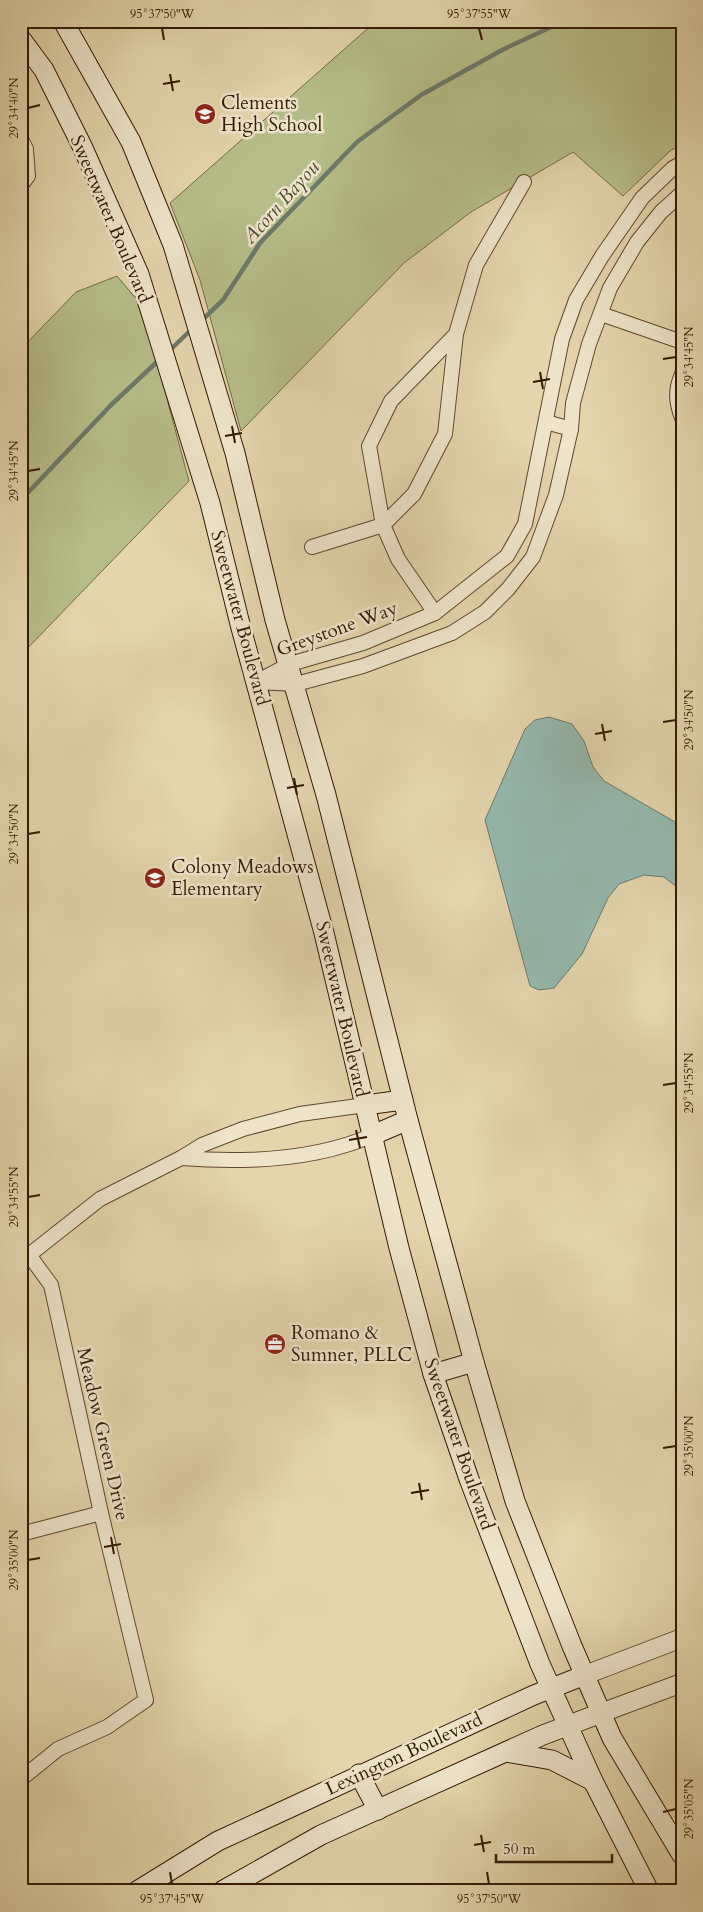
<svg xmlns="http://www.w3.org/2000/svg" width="703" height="1912" viewBox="0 0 703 1912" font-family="Cardo,serif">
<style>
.green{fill:#b6bd88;stroke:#746c46}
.water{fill:#95b8ae;stroke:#6d796a}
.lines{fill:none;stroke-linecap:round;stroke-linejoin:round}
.stream{stroke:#6d796a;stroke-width:4.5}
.minor-casing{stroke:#5e492d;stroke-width:16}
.tertiary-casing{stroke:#5e492d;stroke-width:20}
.secondary-casing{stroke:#321a03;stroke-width:21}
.minor{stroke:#ede4c9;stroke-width:14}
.tertiary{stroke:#ede4c9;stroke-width:18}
.secondary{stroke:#ede4c9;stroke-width:19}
.ticks{fill:none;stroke:#321a03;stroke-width:2}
.labels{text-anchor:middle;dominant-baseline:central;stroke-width:5;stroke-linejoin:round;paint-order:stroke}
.poi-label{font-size:19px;fill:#321a03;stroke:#ede4c9;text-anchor:start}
.street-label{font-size:19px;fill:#321a03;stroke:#ede4c9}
.water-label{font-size:20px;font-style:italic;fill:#504936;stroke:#ede4c9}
.neatline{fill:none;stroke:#321a03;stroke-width:2}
.ticks-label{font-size:12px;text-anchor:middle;fill:#321a03}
</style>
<rect width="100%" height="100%" fill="#e3d5ac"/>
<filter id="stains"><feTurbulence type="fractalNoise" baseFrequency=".004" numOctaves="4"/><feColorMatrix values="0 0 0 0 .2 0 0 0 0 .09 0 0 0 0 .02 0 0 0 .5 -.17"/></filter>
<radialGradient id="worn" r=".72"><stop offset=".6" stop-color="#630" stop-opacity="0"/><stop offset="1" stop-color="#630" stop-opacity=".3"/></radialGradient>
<g class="green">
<path d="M 380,21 L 682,21 L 682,144 L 670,151 L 623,196 L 573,152 L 471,212 L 404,263 L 241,431 L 200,280 L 170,203 L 366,30 Z"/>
<path d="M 117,276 L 142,306 L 189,481 L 21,655 L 21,349 L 76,292 Z"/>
</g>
<path class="water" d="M 549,717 L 572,724 L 584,741 L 593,767 L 604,781 L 682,826 L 682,891 L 664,877 L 644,875 L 619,884 L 608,898 L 582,954 L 554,988 L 539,990 L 530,986 L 485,820 L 525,729 L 535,720 Z"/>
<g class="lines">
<g class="stream">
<path d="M 201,321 L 223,300 L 260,243 L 357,142 L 421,95 L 504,49 L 564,21"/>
<path d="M 168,352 L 193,328"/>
<path d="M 21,500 L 111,405 L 160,359"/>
</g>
<g class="minor-casing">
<g id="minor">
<path d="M 21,139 L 26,149 L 28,176 L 21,185"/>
<path d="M 601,314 L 682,342"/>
<path d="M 682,374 C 675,390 676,402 682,418"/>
<path d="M 546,422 L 571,429"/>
<path d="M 312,547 L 383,525 L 414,494 L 445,434 L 456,334"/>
<path d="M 435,613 L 398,559 L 383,525 L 369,446 L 391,401 L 456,334 L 476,265 L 524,182"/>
<path d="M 256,682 L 290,664 L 363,643 L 435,613 L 507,556 L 525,524 L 562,339 L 576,300 L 602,256 L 642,198 L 673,168 L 682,163"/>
<path d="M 257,682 L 296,684 L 363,666 L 452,633 L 485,612 L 508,589 L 533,557 L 556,495 L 571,429 L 573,403 L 589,344 L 610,288 L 637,242 L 661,212 L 682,193"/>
<path d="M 181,1158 C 244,1163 314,1161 373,1135"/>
<path d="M 21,1248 L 29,1255 L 51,1285 L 101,1513 L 146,1700 L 107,1727 L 58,1749 L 21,1779"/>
<path d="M 29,1255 L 100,1199 L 181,1158 L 202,1145 L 243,1129 L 300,1114 L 365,1105"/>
<path d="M 21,1534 L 101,1513"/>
</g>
</g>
<g class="tertiary-casing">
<g id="tertiary">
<path d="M 585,1675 L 682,1638"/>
<path d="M 601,1713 L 682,1683"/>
</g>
</g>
<g class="secondary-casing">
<g id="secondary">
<path d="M 63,21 L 131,142 L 173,245 L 235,453 L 275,620 L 326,795 L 408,1120 L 474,1362 L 515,1501 L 572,1646 L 612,1738 L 682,1855"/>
<path d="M 21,39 L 44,70 L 83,148 L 139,274 L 210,503 L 241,628 L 324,933 L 399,1248 L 433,1374 L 469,1479 L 540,1664 L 593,1781 L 649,1891"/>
<path d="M 365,1105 L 403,1100"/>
<path d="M 373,1135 L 408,1120"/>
<path d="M 433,1374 L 474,1362"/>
<path d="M 506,1752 L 552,1760 L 593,1781"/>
<path d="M 359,1774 L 378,1810"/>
<path d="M 137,1891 L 218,1841 L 534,1695 L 585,1675"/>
<path d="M 222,1891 L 321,1835 L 543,1735 L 601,1713"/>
</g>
</g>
<use href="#minor" class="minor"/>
<use href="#tertiary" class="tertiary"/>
<use href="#secondary" class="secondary"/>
</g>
<path class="ticks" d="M 162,28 L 164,40M 479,28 L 482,40M 170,74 L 173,91M 163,84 L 180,81M 28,108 L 40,105M 663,359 L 676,357M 540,372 L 543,389M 533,382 L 550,379M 232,426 L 235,443M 225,436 L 242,433M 28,471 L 40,469M 663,722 L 676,720M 602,724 L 605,741M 595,734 L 612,731M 294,778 L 297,795M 287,788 L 304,785M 28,834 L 40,832M 663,1085 L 676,1083M 356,1130 L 360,1148M 349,1140 L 367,1137M 28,1197 L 40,1195M 663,1448 L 676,1446M 419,1483 L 422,1500M 411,1493 L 429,1490M 111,1537 L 114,1554M 104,1547 L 121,1544M 28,1560 L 40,1558M 663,1812 L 676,1809M 481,1835 L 484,1852M 474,1845 L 491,1842M 170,1872 L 172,1884M 487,1872 L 489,1884"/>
<defs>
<g id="school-disc" transform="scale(1.125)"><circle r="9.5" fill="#8f2418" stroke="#ede4c9"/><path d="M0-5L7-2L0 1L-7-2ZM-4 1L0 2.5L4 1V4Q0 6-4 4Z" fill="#fff"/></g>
<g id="office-disc" transform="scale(1.125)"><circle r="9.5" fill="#8f2418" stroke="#ede4c9"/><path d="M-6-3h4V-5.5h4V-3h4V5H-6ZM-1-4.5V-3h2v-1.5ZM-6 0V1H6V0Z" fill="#fff"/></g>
</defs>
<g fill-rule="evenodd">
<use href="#school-disc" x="205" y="114"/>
<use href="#school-disc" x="155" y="878"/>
<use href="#office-disc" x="275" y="1344"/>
</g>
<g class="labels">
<g class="poi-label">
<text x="221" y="103">Clements<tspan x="221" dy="22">High School</tspan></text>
<text x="171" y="867">Colony Meadows<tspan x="171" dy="22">Elementary</tspan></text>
<text x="291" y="1333">Romano &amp;<tspan x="291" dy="22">Sumner, PLLC</tspan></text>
</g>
<g class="street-label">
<text transform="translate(111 219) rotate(67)">Sweetwater Boulevard</text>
<text transform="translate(240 618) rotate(75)">Sweetwater Boulevard</text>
<text transform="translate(337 629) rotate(-20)">Greystone Way</text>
<text transform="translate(342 1009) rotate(77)">Sweetwater Boulevard</text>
<text transform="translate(103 1434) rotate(77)">Meadow Green Drive</text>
<text transform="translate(459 1444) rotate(71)">Sweetwater Boulevard</text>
<text transform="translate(404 1754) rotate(-25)">Lexington Boulevard</text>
</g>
<g class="water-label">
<text transform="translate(281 202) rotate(-48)">Acorn Bayou</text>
</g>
</g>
<rect width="703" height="1912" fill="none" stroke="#e3d5ac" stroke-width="55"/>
<path d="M496 1854v8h116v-8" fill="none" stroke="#321a03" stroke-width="2.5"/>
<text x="503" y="1854" font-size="15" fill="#321a03" stroke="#ede4c9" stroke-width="4" paint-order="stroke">50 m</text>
<rect x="28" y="28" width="648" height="1856" class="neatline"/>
<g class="ticks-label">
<text x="162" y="18">95°37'50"W</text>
<text x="479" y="18">95°37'55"W</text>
<text transform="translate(14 108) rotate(-90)" y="4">29°34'40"N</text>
<text transform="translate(689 357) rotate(-90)" y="4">29°34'45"N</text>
<text transform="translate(14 471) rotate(-90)" y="4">29°34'45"N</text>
<text transform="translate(689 720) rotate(-90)" y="4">29°34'50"N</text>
<text transform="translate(14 834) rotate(-90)" y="4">29°34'50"N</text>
<text transform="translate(689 1083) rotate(-90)" y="4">29°34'55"N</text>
<text transform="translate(14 1197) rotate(-90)" y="4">29°34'55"N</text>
<text transform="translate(689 1446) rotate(-90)" y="4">29°35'00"N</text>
<text transform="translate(14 1560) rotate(-90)" y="4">29°35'00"N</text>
<text transform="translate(689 1809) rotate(-90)" y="4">29°35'05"N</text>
<text x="172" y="1903">95°37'45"W</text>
<text x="489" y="1903">95°37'50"W</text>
</g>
<rect width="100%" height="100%" filter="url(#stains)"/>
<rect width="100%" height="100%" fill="url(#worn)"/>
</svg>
